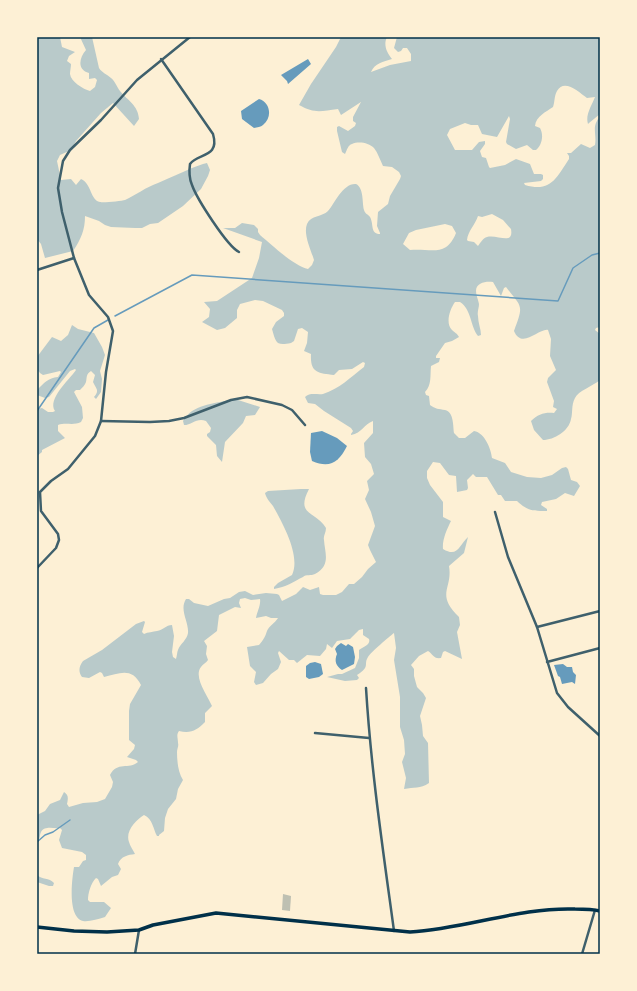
<svg xmlns="http://www.w3.org/2000/svg" width="637" height="991" viewBox="0 0 637 991" font-family="Ubuntu,sans-serif">
<style>
.green{fill:#b9caca;fill-rule:evenodd}
.water{fill:#669bbc}
.lines{fill:none;stroke-linecap:round;stroke-linejoin:round}
.stream{stroke:#669bbc;stroke-width:1.5}
.building{fill:#bec0b2}
.minor{stroke:#3f606c;stroke-width:2.5}
.secondary{stroke:#003049;stroke-width:3.5}
.neatline{fill:none;stroke:#003049;stroke-width:1.5}
</style>
<rect width="100%" height="100%" fill="#fdf0d5"/>
<g class="green">
<path d="M 37,37 L 60,37 L 62,47 L 75,52 L 69,56 L 67,61 L 71,64 C 71,67 70,71 70,74 C 71,82 83,89 90,91 L 95,87 L 97,80 L 95,78 L 89,79 L 89,73 C 77,70 79,58 86,50 L 80,37 L 92,37 L 99,68 C 102,73 107,74 111,78 C 115,81 117,87 120,91 C 128,101 138,105 139,119 L 134,126 L 113,103 L 101,113 L 76,141 L 71,150 L 60,155 L 57,161 L 61,180 L 71,179 L 76,185 L 81,179 C 92,184 90,200 100,202 C 103,203 122,201 125,200 C 136,195 146,187 158,183 C 169,178 181,173 192,168 C 198,166 201,164 207,163 L 210,170 L 208,176 L 201,189 L 183,206 L 158,223 L 150,224 L 142,228 L 135,228 L 111,227 L 105,225 L 99,221 L 85,216 C 85,230 81,239 73,251 L 45,258 L 41,244 L 37,239 Z"/>
<path d="M 341,37 L 387,37 C 383,45 387,53 392,59 C 383,62 375,63 371,72 L 390,65 L 411,61 L 411,54 L 407,48 L 403,48 L 401,51 L 398,52 L 394,48 L 397,37 L 600,37 L 600,114 L 589,123 L 588,124 C 585,115 592,105 595,97 L 587,98 C 579,92 564,78 557,91 C 554,96 555,102 553,107 C 546,112 536,116 535,126 L 540,128 C 544,135 542,145 536,150 L 533,150 L 527,145 L 516,149 L 507,144 L 506,142 L 510,119 L 509,116 L 497,137 L 482,134 L 478,125 L 471,125 L 465,123 L 450,129 L 447,135 L 455,150 L 472,150 L 479,142 L 485,141 L 485,144 L 480,151 L 482,157 L 486,158 L 489,167 L 490,168 L 505,165 L 516,159 L 530,164 L 534,174 L 541,174 L 543,175 L 543,179 L 541,181 L 524,183 L 525,185 C 551,193 557,177 569,159 L 569,156 L 567,153 L 571,153 L 581,144 L 590,148 L 595,145 C 597,134 591,126 600,117 L 600,327 L 596,328 L 595,330 L 600,334 L 600,380 C 593,386 578,391 575,398 C 571,405 573,413 571,419 C 569,431 554,440 543,440 L 534,430 L 531,421 C 538,414 545,412 554,413 L 557,409 L 553,407 L 554,401 L 547,382 L 548,378 L 556,370 L 550,356 L 551,339 L 548,330 C 539,328 522,350 514,331 C 524,304 522,308 506,287 L 504,288 L 501,296 L 493,282 C 487,281 476,282 476,291 C 476,295 478,299 479,304 C 479,308 477,312 478,316 C 478,323 481,329 481,335 L 478,336 C 470,326 472,310 460,302 L 455,302 C 450,309 445,323 452,330 C 455,333 457,333 459,337 L 452,341 L 445,343 L 436,356 L 436,358 L 440,358 L 439,362 L 431,366 C 430,375 432,385 425,392 L 426,395 L 429,396 L 430,405 C 435,409 439,409 445,410 C 454,412 453,426 454,433 L 459,438 L 465,438 L 474,431 C 485,433 491,449 492,458 L 505,463 L 511,472 L 527,477 L 541,478 L 552,475 L 562,468 L 566,467 L 568,469 L 571,480 L 577,482 L 580,486 L 574,496 L 565,493 L 556,499 L 542,502 L 541,505 L 547,509 L 547,511 C 532,511 528,511 517,501 L 505,501 L 501,495 L 498,495 L 487,477 L 476,477 L 473,474 L 467,480 L 468,488 L 467,490 L 457,492 L 456,476 L 449,475 L 440,463 L 433,462 L 427,471 L 427,478 L 430,485 L 443,502 L 443,517 L 451,521 C 447,529 442,540 443,549 C 458,558 459,545 468,537 L 464,553 L 449,566 C 453,589 435,594 459,617 L 460,625 L 457,632 L 462,659 L 445,651 L 443,652 L 441,658 C 433,659 433,654 428,651 L 419,656 L 411,665 L 414,669 L 414,676 L 417,687 L 423,693 L 426,698 L 420,716 L 422,725 L 423,736 L 428,743 L 429,783 C 420,789 414,787 404,789 L 406,778 L 402,762 L 405,754 L 404,740 L 400,727 L 400,697 L 394,660 L 396,648 L 394,633 C 389,637 371,652 368,657 C 363,665 371,666 357,675 L 359,678 L 357,680 L 345,681 L 327,677 L 338,674 L 342,674 L 355,668 L 359,658 L 359,650 C 363,647 371,645 369,639 L 363,635 L 363,629 L 359,630 L 350,639 L 337,641 L 332,648 L 327,644 L 326,649 L 320,656 L 307,655 L 297,663 L 294,660 L 289,660 L 279,651 L 278,653 L 281,662 L 278,669 L 271,674 L 263,683 L 256,685 L 254,682 L 256,672 L 250,666 L 247,647 L 259,645 C 264,639 265,637 267,631 C 269,626 275,623 278,618 L 271,618 L 266,616 L 256,618 C 257,612 261,605 260,599 L 251,600 L 245,598 L 240,599 L 239,603 L 241,608 L 235,607 L 219,615 L 217,631 L 204,641 L 207,646 L 206,654 L 208,660 C 206,663 203,664 201,667 C 193,677 208,696 212,706 L 205,713 L 205,722 C 197,730 191,734 179,731 C 176,735 178,738 178,743 C 179,746 177,749 177,752 C 177,761 178,772 183,780 L 178,789 L 176,799 L 168,809 L 165,818 L 164,831 L 159,835 L 159,836 L 157,836 C 153,829 153,819 144,815 C 136,820 125,831 129,842 C 130,846 133,850 135,854 C 128,855 121,856 118,864 L 121,869 L 118,875 L 112,877 L 101,886 L 98,879 L 96,878 C 91,883 88,893 88,900 L 90,902 L 104,902 L 111,908 L 105,917 C 98,919 89,922 83,921 C 67,917 72,879 74,867 L 79,867 L 83,861 L 86,860 L 86,855 L 82,852 L 62,848 L 59,840 L 62,830 L 60,828 C 54,829 45,825 41,832 C 39,836 41,838 37,841 L 37,815 L 45,811 L 50,804 L 60,800 L 64,792 C 69,795 68,799 67,804 L 69,807 L 83,803 L 97,802 L 105,799 L 112,787 L 113,782 L 110,775 C 117,761 129,770 138,762 L 136,760 L 127,757 L 134,749 L 135,745 L 129,740 L 129,711 L 130,704 L 141,685 C 132,667 120,673 104,677 L 102,673 L 100,672 L 89,678 L 82,677 C 78,672 79,666 83,661 L 102,650 L 136,624 L 144,621 L 145,622 L 142,632 L 144,634 C 148,632 153,632 157,631 C 163,630 166,625 172,625 L 174,636 L 172,652 L 173,657 L 176,659 C 177,656 177,652 178,650 C 180,644 187,640 188,633 C 189,622 179,610 186,599 L 189,599 L 194,603 L 208,606 L 224,599 L 230,598 L 239,592 L 245,591 L 253,595 L 266,593 L 277,594 L 279,595 L 282,601 L 296,594 L 303,587 L 310,590 L 319,587 L 320,594 L 323,595 L 336,595 L 342,592 L 349,584 L 354,584 L 362,577 L 368,569 L 376,562 L 370,550 L 368,545 L 375,526 L 371,512 L 365,499 L 369,490 L 367,481 L 374,474 L 371,464 L 365,457 L 364,443 L 373,433 L 373,421 C 364,424 362,433 351,435 L 351,434 L 353,431 L 351,428 L 324,411 L 315,404 L 308,403 L 305,397 C 310,392 317,395 323,394 C 339,389 351,377 364,367 L 365,363 L 363,362 L 352,369 L 339,370 L 334,375 C 318,373 310,373 311,354 L 304,351 L 307,343 L 308,332 L 302,328 L 298,329 L 294,341 L 291,343 C 276,346 276,343 272,329 L 276,322 L 284,316 L 284,313 L 282,310 L 263,301 L 255,300 L 240,304 L 237,310 L 237,318 L 225,328 L 217,330 L 202,322 L 209,317 L 210,309 L 204,302 L 217,301 L 252,278 L 259,258 L 262,242 L 223,228 L 235,228 L 242,223 L 254,225 L 258,229 L 258,232 L 260,235 C 272,245 294,266 308,269 L 312,265 L 314,260 C 311,250 303,234 307,224 C 311,215 322,217 328,211 C 335,203 343,183 356,184 C 364,188 362,202 364,210 C 365,214 368,214 370,217 C 374,224 370,234 380,234 L 380,233 L 377,226 L 378,212 L 388,204 L 390,196 L 400,179 L 401,176 L 399,172 L 392,167 L 383,166 C 380,160 378,153 374,148 C 369,143 359,141 352,144 C 348,145 347,150 345,154 L 342,152 L 337,131 L 337,127 L 339,126 L 348,131 L 355,126 L 356,123 L 353,121 L 353,117 L 361,102 L 341,115 L 338,109 C 321,111 315,114 299,105 L 311,84 L 336,47 ZM 492,214 L 503,220 L 511,229 C 514,246 497,234 487,237 C 483,238 481,242 478,246 L 474,242 L 468,241 L 467,240 C 468,231 475,225 478,216 L 482,217 ZM 445,224 L 452,226 L 456,233 C 446,258 431,248 410,250 L 403,244 L 409,233 L 416,230 Z"/>
<path d="M 72,325 L 78,329 L 94,333 L 102,347 L 105,355 L 100,371 L 102,379 L 101,392 L 96,399 L 94,397 C 100,390 96,389 93,382 L 95,375 L 91,371 C 86,374 87,377 86,382 C 85,385 82,388 80,390 L 76,390 L 74,392 L 82,407 L 83,418 L 81,422 C 73,426 66,422 58,425 L 58,431 L 65,438 L 42,450 L 42,452 L 37,456 L 37,409 L 42,408 L 48,412 L 53,412 L 55,411 C 47,399 69,380 76,370 L 75,369 L 70,371 L 49,397 L 45,398 L 37,395 L 37,390 C 44,383 48,378 58,377 L 61,372 L 60,371 L 43,375 L 40,373 L 37,369 L 37,357 L 52,337 L 61,341 L 68,335 Z"/>
<path d="M 230,400 L 238,400 L 260,407 L 255,415 L 246,416 L 243,423 L 225,442 L 222,462 L 217,456 L 216,445 L 207,436 L 207,434 L 210,432 L 211,428 L 206,421 C 197,417 192,425 184,425 L 183,421 C 193,404 213,404 230,400 Z"/>
<path d="M 301,489 L 309,489 C 295,516 316,511 326,528 C 326,533 323,536 324,540 C 325,554 331,565 315,574 C 311,576 306,574 303,577 C 293,582 286,587 274,589 L 274,587 L 278,583 L 292,575 C 301,556 283,524 273,506 C 270,502 266,498 265,493 L 268,491 Z"/>
<path d="M 37,875 C 42,880 49,877 54,883 L 53,886 L 49,886 L 37,882 Z"/>
</g>
<g class="water">
<path d="M 308,59 L 311,64 L 288,84 L 287,81 L 281,75 Z"/>
<path d="M 259,99 C 270,102 273,117 263,125 C 261,127 257,127 254,128 L 242,119 L 241,111 Z"/>
<path d="M 322,431 L 337,438 L 347,446 C 339,462 330,469 312,461 L 310,452 L 311,433 Z"/>
<path d="M 341,643 L 346,646 L 348,644 L 353,647 L 355,657 L 354,664 L 342,670 C 336,666 334,661 337,654 L 335,649 L 337,646 Z"/>
<path d="M 315,662 L 321,664 L 323,674 L 319,677 L 309,679 L 306,677 L 306,666 L 310,663 Z"/>
<path d="M 563,664 L 567,667 L 572,667 L 573,672 L 576,675 L 575,684 L 572,682 L 562,684 L 560,677 L 558,676 L 554,665 Z"/>
</g>
<g class="lines">
<g class="stream">
<path d="M 115,316 L 192,275 L 558,301 L 573,268 L 592,255 L 600,253"/>
<path d="M 37,411 L 94,328 L 108,320"/>
<path d="M 37,842 L 45,835 L 53,832 L 70,820"/>
</g>
</g>
<path class="building" d="M 283,894 L 291,896 L 290,911 L 282,910 Z"/>
<g class="lines">
<g class="minor">
<path d="M 161,59 L 213,134 C 220,158 198,153 190,164 C 189,171 189,178 192,185 C 197,199 227,246 239,252"/>
<path d="M 37,270 L 74,258"/>
<path d="M 101,421 L 150,422 L 169,421 L 184,418 L 231,400 L 247,397 L 282,405 L 292,410 L 305,425"/>
<path d="M 495,512 L 508,557 L 537,627 L 557,693 L 568,707 L 600,736"/>
<path d="M 37,568 L 56,548 L 59,540 L 58,534 L 41,511 L 40,492 L 51,481 L 68,469 L 95,436 L 101,421 L 106,372 L 113,331 L 108,317 L 89,295 L 74,258 L 62,212 L 58,188 L 63,161 L 70,150 L 101,120 L 137,80 L 190,37"/>
<path d="M 537,627 L 600,611"/>
<path d="M 547,662 L 600,648"/>
<path d="M 366,688 C 371,770 383,850 394,931"/>
<path d="M 315,733 L 369,738"/>
<path d="M 135,954 L 139,930"/>
<path d="M 582,954 L 595,910"/>
</g>
<path class="secondary" d="M 37,927 L 74,931 L 107,932 L 139,930 L 153,925 L 216,913 L 410,932 C 466,929 519,907 575,909 C 584,909 592,909 600,911"/>
</g>
<rect width="637" height="991" fill="none" stroke="#fdf0d5" stroke-width="76"/>
<rect x="38" y="38" width="561" height="915" class="neatline"/>
</svg>
